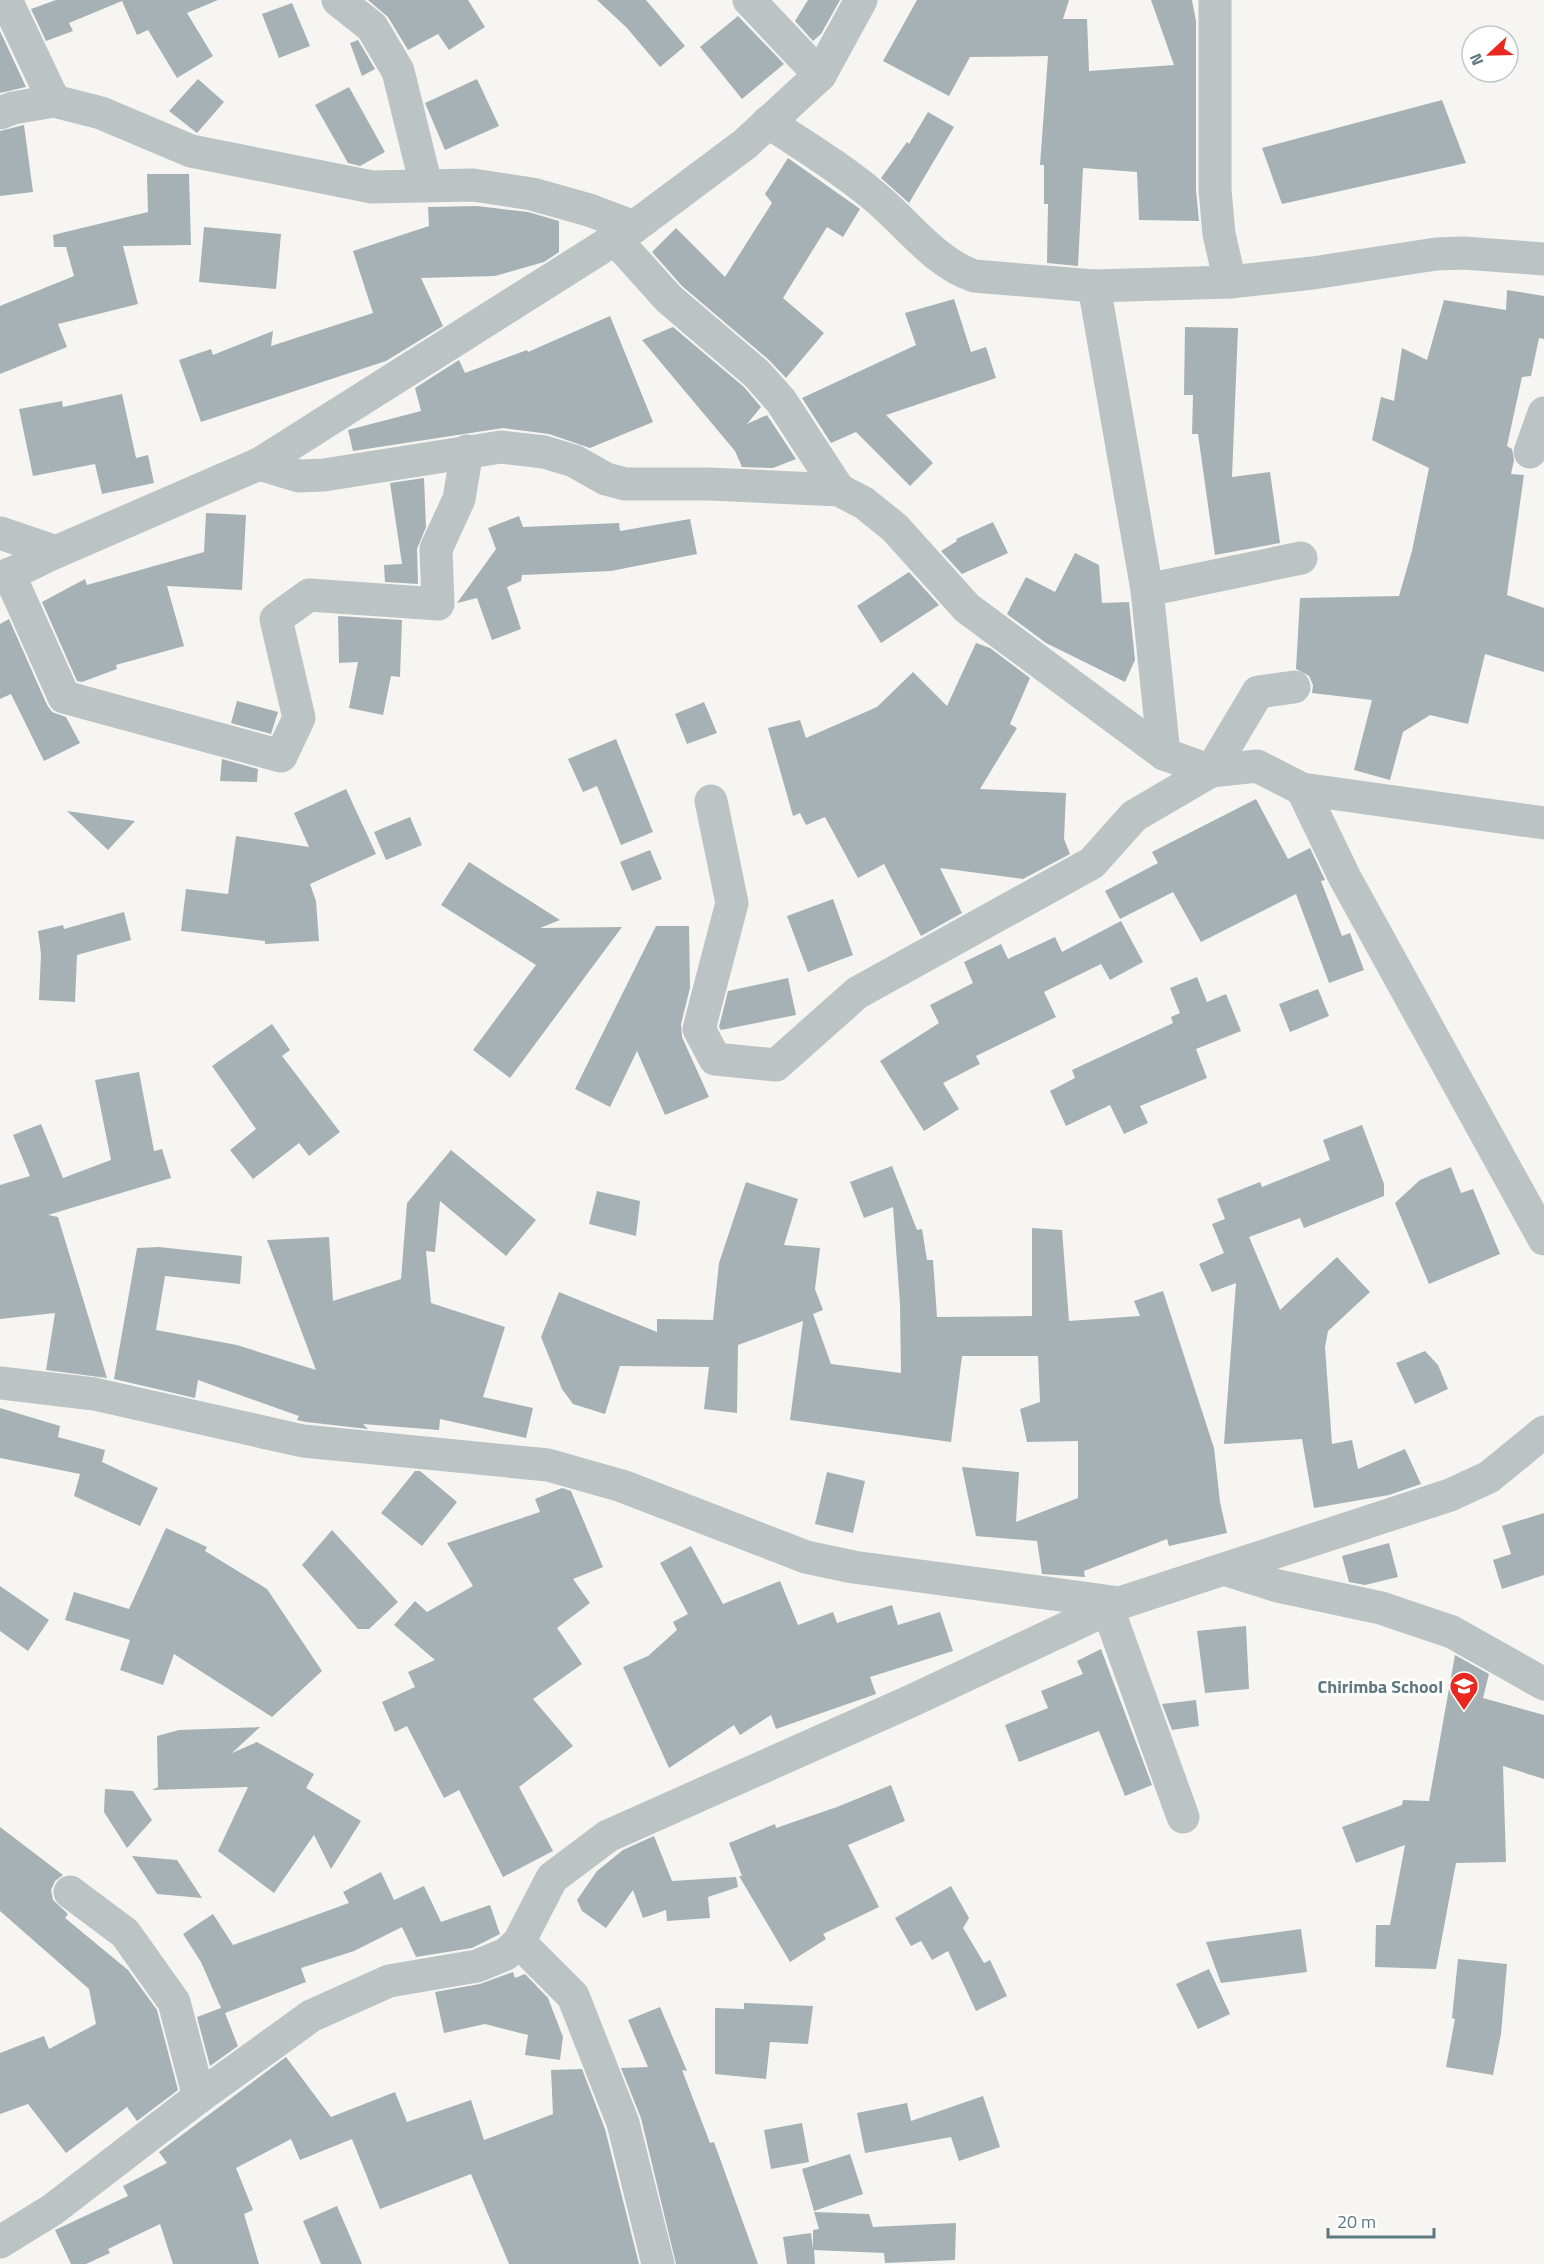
<svg xmlns="http://www.w3.org/2000/svg" width="1544" height="2264" viewBox="0 0 1544 2264" font-family="'Titillium Web',sans-serif">
<style>
.building{fill:#a5b1b4}
.lines{fill:none;stroke-linecap:round;stroke-linejoin:round}
.street{stroke:#bcc3c5;stroke-width:33}
.labels{text-anchor:middle;dominant-baseline:central;stroke-width:6;stroke-linejoin:round;paint-order:stroke}
.poi-label{font-size:18px;font-weight:bold;fill:#5f777e;stroke:#fff;text-anchor:end}
</style>
<rect width="100%" height="100%" fill="#f6f5f2"/>
<g class="building">
<path d="M 56,0 L 218,0 L 187,13 L 213,56 L 177,78 L 148,30 L 137,35 L 122,1 L 69,23 L 73,31 L 46,41 L 31,9 Z"/>
<path d="M 368,0 L 468,0 L 485,27 L 449,50 L 438,34 L 408,50 L 388,17 Z"/>
<path d="M 597,0 L 646,0 L 685,46 L 660,67 L 627,28 Z"/>
<path d="M 808,0 L 840,0 L 821,34 L 813,41 L 795,21 Z"/>
<path d="M 917,0 L 1069,0 L 1063,19 L 1087,19 L 1089,71 L 1174,65 L 1151,0 L 1192,0 L 1196,21 L 1196,190 L 1199,221 L 1139,220 L 1137,172 L 1083,168 L 1078,266 L 1047,263 L 1048,204 L 1044,204 L 1044,165 L 1040,165 L 1048,56 L 970,57 L 949,96 L 883,61 Z"/>
<path d="M 292,3 L 310,46 L 279,58 L 262,14 Z"/>
<path d="M 738,16 L 784,64 L 742,99 L 700,47 Z"/>
<path d="M 0,31 L 26,87 L 0,93 Z"/>
<path d="M 358,40 L 375,69 L 362,76 L 350,43 Z"/>
<path d="M 198,79 L 224,102 L 197,133 L 169,111 Z"/>
<path d="M 477,79 L 499,126 L 445,150 L 425,103 Z"/>
<path d="M 349,87 L 385,152 L 360,166 L 348,163 L 315,105 Z"/>
<path d="M 1442,100 L 1466,163 L 1282,204 L 1262,148 Z"/>
<path d="M 928,112 L 954,127 L 909,203 L 881,178 L 907,142 L 909,144 Z"/>
<path d="M 24,125 L 33,192 L 0,196 L 0,131 Z"/>
<path d="M 788,158 L 860,209 L 843,237 L 827,227 L 783,298 L 824,333 L 786,378 L 769,360 L 682,286 L 652,252 L 676,228 L 725,277 L 772,203 L 765,194 Z"/>
<path d="M 147,174 L 189,174 L 191,245 L 123,246 L 138,304 L 58,324 L 67,347 L 0,374 L 0,306 L 74,276 L 66,247 L 54,247 L 53,235 L 148,212 Z"/>
<path d="M 477,206 L 528,212 L 559,221 L 559,252 L 544,262 L 495,276 L 421,278 L 443,326 L 386,361 L 201,422 L 179,360 L 211,349 L 213,355 L 273,331 L 271,346 L 373,313 L 353,251 L 429,226 L 428,207 Z"/>
<path d="M 204,227 L 281,234 L 276,289 L 199,282 Z"/>
<path d="M 1507,290 L 1544,296 L 1544,339 L 1539,338 L 1531,376 L 1522,377 L 1507,446 L 1512,449 L 1514,460 L 1511,474 L 1524,475 L 1507,595 L 1544,608 L 1544,672 L 1485,654 L 1468,724 L 1430,715 L 1403,732 L 1390,780 L 1354,770 L 1372,700 L 1312,693 L 1313,685 L 1309,676 L 1296,669 L 1300,598 L 1399,596 L 1412,551 L 1429,468 L 1372,440 L 1381,397 L 1394,401 L 1402,348 L 1427,360 L 1444,300 L 1506,310 Z"/>
<path d="M 954,299 L 971,352 L 986,347 L 996,378 L 886,415 L 933,463 L 910,486 L 856,432 L 831,443 L 802,398 L 916,345 L 905,313 Z"/>
<path d="M 610,316 L 653,422 L 590,448 L 549,434 L 503,428 L 353,451 L 348,430 L 421,411 L 415,388 L 459,360 L 465,373 L 527,350 L 528,352 Z"/>
<path d="M 673,327 L 744,387 L 761,407 L 747,424 L 767,415 L 796,459 L 773,468 L 742,467 L 735,451 L 642,340 Z"/>
<path d="M 1185,327 L 1238,328 L 1232,477 L 1270,472 L 1280,543 L 1215,555 L 1198,434 L 1192,434 L 1193,395 L 1184,395 Z"/>
<path d="M 122,394 L 136,458 L 148,455 L 154,483 L 102,494 L 95,464 L 33,476 L 19,409 L 62,401 L 63,407 Z"/>
<path d="M 424,478 L 426,527 L 417,549 L 418,584 L 385,582 L 384,565 L 402,564 L 390,483 Z"/>
<path d="M 206,513 L 246,515 L 242,590 L 167,586 L 184,646 L 116,665 L 117,669 L 82,682 L 77,681 L 42,602 L 85,579 L 87,585 L 204,552 Z"/>
<path d="M 519,516 L 523,527 L 619,523 L 620,531 L 690,519 L 697,554 L 611,571 L 522,575 L 521,581 L 507,587 L 521,629 L 492,640 L 477,598 L 457,603 L 496,549 L 488,528 Z"/>
<path d="M 993,522 L 1008,553 L 962,574 L 941,551 L 957,541 L 956,539 Z"/>
<path d="M 1075,553 L 1099,565 L 1102,603 L 1129,602 L 1135,660 L 1125,682 L 1046,643 L 1007,614 L 1026,577 L 1055,592 Z"/>
<path d="M 909,572 L 939,605 L 881,643 L 857,606 Z"/>
<path d="M 338,616 L 402,620 L 400,677 L 391,676 L 383,715 L 349,708 L 358,662 L 339,663 Z"/>
<path d="M 9,619 L 47,705 L 52,712 L 66,717 L 80,743 L 44,761 L 11,694 L 0,699 L 0,624 Z"/>
<path d="M 976,643 L 990,648 L 1030,678 L 1010,724 L 1017,728 L 980,789 L 1066,793 L 1064,839 L 1070,854 L 1023,879 L 940,868 L 962,913 L 921,936 L 884,864 L 858,878 L 825,817 L 806,825 L 800,813 L 793,816 L 768,728 L 800,720 L 806,738 L 877,707 L 913,672 L 947,706 Z"/>
<path d="M 237,701 L 278,712 L 271,734 L 231,723 Z"/>
<path d="M 704,702 L 717,733 L 687,744 L 675,714 Z"/>
<path d="M 616,739 L 653,832 L 621,845 L 597,786 L 583,792 L 568,759 Z"/>
<path d="M 222,759 L 258,769 L 257,782 L 220,781 Z"/>
<path d="M 346,789 L 376,854 L 310,884 L 316,901 L 319,941 L 265,944 L 265,941 L 181,931 L 186,889 L 228,894 L 236,836 L 309,847 L 294,813 Z"/>
<path d="M 1256,799 L 1288,859 L 1310,848 L 1325,880 L 1321,881 L 1342,936 L 1350,933 L 1364,970 L 1329,983 L 1296,894 L 1201,942 L 1173,892 L 1120,919 L 1105,891 L 1158,863 L 1152,852 Z"/>
<path d="M 67,811 L 135,821 L 108,850 Z"/>
<path d="M 410,817 L 422,845 L 386,860 L 374,832 Z"/>
<path d="M 650,850 L 662,879 L 632,891 L 620,862 Z"/>
<path d="M 469,862 L 560,920 L 540,928 L 622,927 L 510,1078 L 473,1050 L 536,965 L 441,905 Z"/>
<path d="M 833,899 L 853,955 L 808,972 L 787,916 Z"/>
<path d="M 124,912 L 131,940 L 77,955 L 75,1002 L 39,1000 L 41,954 L 38,931 L 63,925 L 64,929 Z"/>
<path d="M 1121,921 L 1143,962 L 1110,980 L 1101,964 L 1044,992 L 1056,1017 L 976,1056 L 980,1064 L 943,1083 L 959,1109 L 924,1131 L 880,1061 L 939,1023 L 930,1005 L 973,983 L 964,962 L 1001,944 L 1008,959 L 1055,937 L 1062,952 Z"/>
<path d="M 656,926 L 689,926 L 690,988 L 681,1024 L 682,1037 L 709,1097 L 665,1115 L 637,1051 L 610,1107 L 575,1089 Z"/>
<path d="M 1197,977 L 1207,1002 L 1226,994 L 1241,1031 L 1196,1049 L 1207,1078 L 1140,1106 L 1148,1123 L 1124,1134 L 1110,1105 L 1066,1126 L 1050,1091 L 1075,1078 L 1072,1070 L 1173,1023 L 1171,1017 L 1180,1013 L 1170,988 Z"/>
<path d="M 788,978 L 796,1015 L 721,1030 L 719,1027 L 728,991 Z"/>
<path d="M 1318,989 L 1329,1016 L 1290,1032 L 1279,1004 Z"/>
<path d="M 272,1024 L 290,1050 L 282,1056 L 340,1132 L 309,1156 L 299,1143 L 253,1179 L 230,1150 L 256,1129 L 212,1066 Z"/>
<path d="M 139,1072 L 154,1151 L 162,1149 L 171,1178 L 48,1215 L 58,1217 L 107,1378 L 46,1370 L 55,1313 L 0,1319 L 0,1185 L 30,1176 L 13,1135 L 41,1124 L 63,1178 L 111,1160 L 95,1080 Z"/>
<path d="M 1362,1125 L 1384,1184 L 1384,1196 L 1304,1228 L 1300,1218 L 1249,1237 L 1280,1310 L 1337,1257 L 1370,1292 L 1328,1331 L 1325,1347 L 1332,1444 L 1352,1440 L 1358,1469 L 1405,1449 L 1421,1484 L 1389,1495 L 1314,1508 L 1302,1439 L 1224,1444 L 1236,1283 L 1212,1292 L 1199,1264 L 1224,1253 L 1212,1224 L 1225,1219 L 1217,1199 L 1260,1182 L 1262,1187 L 1330,1160 L 1323,1140 Z"/>
<path d="M 451,1150 L 536,1220 L 506,1256 L 440,1201 L 435,1252 L 426,1251 L 431,1303 L 505,1327 L 483,1397 L 533,1408 L 526,1438 L 440,1419 L 439,1430 L 363,1424 L 368,1429 L 306,1422 L 297,1420 L 299,1416 L 198,1380 L 195,1398 L 114,1379 L 137,1248 L 159,1247 L 242,1256 L 240,1284 L 165,1276 L 156,1330 L 237,1345 L 316,1370 L 267,1240 L 329,1237 L 333,1301 L 401,1279 L 407,1203 Z"/>
<path d="M 892,1166 L 917,1230 L 922,1229 L 927,1260 L 933,1260 L 937,1317 L 1032,1316 L 1032,1228 L 1062,1230 L 1069,1321 L 1140,1316 L 1134,1301 L 1163,1291 L 1214,1448 L 1220,1502 L 1227,1533 L 1169,1546 L 1167,1539 L 1084,1571 L 1085,1577 L 1042,1574 L 1037,1541 L 976,1536 L 962,1467 L 1019,1472 L 1016,1522 L 1078,1498 L 1078,1441 L 1027,1442 L 1020,1409 L 1040,1402 L 1038,1356 L 962,1356 L 951,1442 L 790,1420 L 803,1321 L 738,1345 L 737,1413 L 704,1409 L 709,1367 L 620,1366 L 605,1414 L 573,1404 L 562,1389 L 541,1337 L 559,1292 L 657,1332 L 657,1319 L 713,1320 L 719,1263 L 746,1182 L 798,1199 L 784,1245 L 820,1248 L 815,1289 L 823,1310 L 813,1314 L 831,1364 L 901,1373 L 900,1304 L 893,1207 L 864,1218 L 850,1182 Z"/>
<path d="M 1451,1167 L 1461,1193 L 1473,1189 L 1500,1254 L 1429,1284 L 1395,1203 L 1420,1180 Z"/>
<path d="M 597,1191 L 640,1201 L 636,1236 L 589,1224 Z"/>
<path d="M 1425,1351 L 1438,1365 L 1448,1389 L 1415,1404 L 1396,1363 Z"/>
<path d="M 0,1408 L 60,1426 L 58,1437 L 105,1450 L 102,1462 L 158,1488 L 140,1526 L 74,1496 L 80,1474 L 0,1458 Z"/>
<path d="M 415,1471 L 420,1471 L 457,1502 L 422,1546 L 381,1513 Z"/>
<path d="M 827,1472 L 865,1481 L 853,1533 L 815,1524 Z"/>
<path d="M 562,1488 L 571,1491 L 603,1567 L 573,1579 L 590,1603 L 557,1628 L 582,1664 L 533,1699 L 573,1746 L 519,1787 L 553,1851 L 503,1877 L 459,1790 L 444,1798 L 407,1726 L 395,1732 L 382,1702 L 415,1687 L 408,1672 L 435,1660 L 394,1625 L 415,1601 L 427,1612 L 473,1586 L 447,1543 L 540,1512 L 535,1499 Z"/>
<path d="M 1544,1513 L 1544,1575 L 1502,1589 L 1493,1560 L 1511,1554 L 1502,1526 Z"/>
<path d="M 166,1528 L 207,1547 L 205,1551 L 267,1589 L 322,1671 L 272,1717 L 174,1654 L 163,1685 L 120,1670 L 130,1640 L 65,1620 L 74,1592 L 129,1609 Z"/>
<path d="M 332,1530 L 398,1602 L 369,1629 L 358,1629 L 302,1565 Z"/>
<path d="M 1389,1543 L 1398,1577 L 1365,1585 L 1349,1582 L 1342,1556 Z"/>
<path d="M 691,1546 L 723,1604 L 780,1581 L 798,1625 L 833,1612 L 837,1623 L 892,1605 L 898,1625 L 940,1612 L 953,1651 L 870,1677 L 876,1694 L 776,1729 L 771,1715 L 740,1735 L 734,1725 L 669,1768 L 623,1667 L 648,1656 L 677,1630 L 673,1622 L 688,1614 L 660,1563 Z"/>
<path d="M 0,1586 L 49,1620 L 28,1651 L 0,1631 Z"/>
<path d="M 1246,1626 L 1249,1689 L 1205,1693 L 1197,1631 Z"/>
<path d="M 1101,1649 L 1152,1785 L 1125,1796 L 1099,1731 L 1019,1762 L 1005,1725 L 1048,1708 L 1041,1691 L 1083,1674 L 1077,1661 Z"/>
<path d="M 1455,1655 L 1489,1674 L 1483,1698 L 1544,1715 L 1544,1779 L 1503,1766 L 1506,1862 L 1456,1863 L 1436,1969 L 1375,1967 L 1376,1925 L 1390,1925 L 1405,1845 L 1356,1863 L 1342,1827 L 1402,1805 L 1403,1800 L 1429,1801 Z"/>
<path d="M 1196,1700 L 1199,1726 L 1172,1730 L 1162,1704 Z"/>
<path d="M 260,1727 L 232,1753 L 257,1742 L 314,1774 L 306,1788 L 361,1821 L 331,1869 L 314,1835 L 274,1893 L 218,1851 L 248,1787 L 152,1790 L 158,1787 L 157,1736 L 179,1730 Z"/>
<path d="M 891,1785 L 905,1821 L 848,1845 L 879,1907 L 823,1934 L 826,1939 L 790,1962 L 739,1876 L 742,1876 L 729,1843 L 775,1824 L 776,1828 L 837,1807 Z"/>
<path d="M 105,1789 L 133,1791 L 152,1820 L 127,1848 L 104,1812 Z"/>
<path d="M 0,1827 L 63,1875 L 55,1881 L 51,1890 L 53,1900 L 68,1914 L 65,1918 L 128,1970 L 157,2010 L 178,2090 L 137,2121 L 127,2107 L 66,2153 L 28,2104 L 0,2114 L 0,2053 L 44,2036 L 49,2049 L 96,2024 L 89,1989 L 0,1911 Z"/>
<path d="M 654,1836 L 672,1881 L 736,1877 L 738,1887 L 708,1897 L 710,1918 L 667,1921 L 666,1910 L 643,1918 L 633,1890 L 606,1928 L 582,1911 L 577,1900 L 597,1871 L 623,1850 Z"/>
<path d="M 132,1856 L 177,1860 L 202,1898 L 157,1894 Z"/>
<path d="M 381,1872 L 394,1900 L 424,1886 L 441,1922 L 490,1905 L 500,1934 L 472,1948 L 416,1957 L 402,1927 L 354,1951 L 301,1968 L 306,1982 L 225,2013 L 238,2046 L 210,2066 L 197,2017 L 221,2008 L 201,1962 L 183,1934 L 213,1914 L 233,1945 L 349,1903 L 343,1892 Z"/>
<path d="M 951,1886 L 969,1918 L 963,1928 L 984,1963 L 990,1960 L 1007,1996 L 976,2011 L 948,1951 L 932,1960 L 921,1941 L 911,1946 L 895,1918 Z"/>
<path d="M 1301,1929 L 1307,1972 L 1221,1983 L 1206,1942 Z"/>
<path d="M 1458,1959 L 1507,1964 L 1501,2034 L 1493,2075 L 1446,2067 L 1455,2019 L 1452,2018 Z"/>
<path d="M 1209,1969 L 1230,2014 L 1198,2029 L 1176,1984 Z"/>
<path d="M 513,1972 L 515,1978 L 525,1974 L 548,1998 L 563,2037 L 560,2060 L 525,2055 L 528,2035 L 485,2024 L 444,2033 L 435,1992 L 480,1984 Z"/>
<path d="M 744,2003 L 813,2006 L 808,2044 L 770,2042 L 766,2079 L 715,2074 L 715,2008 L 744,2009 Z"/>
<path d="M 660,2007 L 687,2071 L 682,2070 L 710,2143 L 714,2142 L 758,2264 L 676,2264 L 641,2118 L 621,2068 L 648,2067 L 628,2020 Z"/>
<path d="M 286,2057 L 331,2117 L 395,2092 L 407,2122 L 471,2100 L 484,2140 L 553,2114 L 551,2070 L 582,2069 L 605,2129 L 639,2264 L 509,2264 L 471,2174 L 380,2209 L 352,2139 L 300,2160 L 291,2139 L 236,2168 L 253,2210 L 244,2214 L 259,2264 L 173,2264 L 160,2224 L 108,2249 L 110,2253 L 86,2264 L 71,2264 L 55,2230 L 128,2196 L 123,2186 L 167,2163 L 159,2152 Z"/>
<path d="M 983,2096 L 1000,2147 L 959,2161 L 951,2137 L 865,2153 L 857,2113 L 907,2103 L 911,2121 Z"/>
<path d="M 802,2123 L 809,2162 L 771,2169 L 764,2130 Z"/>
<path d="M 850,2154 L 863,2194 L 814,2211 L 802,2169 Z"/>
<path d="M 337,2206 L 362,2264 L 321,2264 L 303,2221 Z"/>
<path d="M 814,2212 L 869,2214 L 873,2227 L 956,2223 L 955,2260 L 885,2263 L 884,2253 L 814,2250 L 815,2264 L 787,2264 L 783,2237 L 811,2233 L 813,2249 L 813,2230 L 819,2229 Z"/>
</g>
<g class="lines">
<g class="street">
<path d="M 6,0 L 54,101"/>
<path d="M 338,0 L 372,27 L 398,71 L 426,185"/>
<path d="M 749,0 L 820,75"/>
<path d="M 1215,0 L 1215,190 L 1219,234 L 1230,282"/>
<path d="M 0,113 L 13,108 L 54,101 L 101,113 L 191,151 L 372,187 L 473,185 L 532,194 L 589,210 L 634,227"/>
<path d="M 768,122 C 804,146 841,168 874,196 C 906,222 934,262 974,276 L 1094,286 L 1230,282 L 1313,273 L 1436,254 L 1464,253 L 1544,259"/>
<path d="M 615,239 L 669,299 L 757,374 L 781,401 L 839,490"/>
<path d="M 1094,286 L 1147,590 L 1164,754 L 1211,771 L 1257,766 L 1302,789 L 1345,878 L 1544,1239"/>
<path d="M 1530,452 L 1544,413"/>
<path d="M 259,464 L 299,476 L 324,475 L 501,447 L 544,452 L 574,461 L 606,479 L 625,484 L 709,484 L 839,490 L 864,503 L 895,528 L 967,608 L 1164,754"/>
<path d="M 0,533 L 56,552"/>
<path d="M 9,574 L 64,697 L 281,756 L 299,718 L 276,619 L 309,595 L 438,604 L 436,549 L 459,499 L 467,451"/>
<path d="M 0,579 L 56,552 L 259,464 L 634,227 L 745,144 L 820,75 L 861,0"/>
<path d="M 1147,590 L 1301,558"/>
<path d="M 1302,789 L 1544,823"/>
<path d="M 711,801 L 732,903 L 699,1029 L 715,1059 L 776,1065 L 857,993 L 1092,863 L 1134,816 L 1211,771 L 1258,692 L 1294,687"/>
<path d="M 0,1383 L 94,1394 L 303,1441 L 548,1465 L 622,1486 L 806,1557 L 853,1567 L 1120,1603"/>
<path d="M 1227,1570 L 1278,1586 L 1381,1608 L 1452,1632 L 1544,1684"/>
<path d="M 1108,1609 L 1183,1817"/>
<path d="M 70,1892 L 125,1933 L 174,2002 L 199,2097"/>
<path d="M 519,1942 L 573,1996 L 623,2123 L 658,2264"/>
<path d="M 0,2242 L 52,2210 L 199,2097 L 311,2016 L 389,1981 L 477,1966 L 506,1954 L 519,1942 L 552,1878 L 608,1836 L 911,1701 L 1120,1603 L 1450,1495 L 1489,1477 L 1544,1432"/>
</g>
</g>
<defs>
<g id="school-pin" transform="scale(1.5)"><path d="M0 17L-7.5 6A9.5 9.5 0 1 1 7.5 6Z" fill="#e9281f" stroke="#fff"/><path d="M0-5L7-2L0 1L-7-2ZM-4 1L0 2.5L4 1V4Q0 6-4 4Z" fill="#fff"/></g>
</defs>
<g fill-rule="evenodd">
<use href="#school-pin" x="1464" y="1686"/>
</g>
<g class="labels">
<g class="poi-label">
<text x="1443" y="1686">Chirimba School</text>
</g>
</g>
<g transform="translate(1490 54) rotate(248)"><circle r="28" fill="#ffffff" stroke="#bfc9cb" stroke-width="1.5"/>
<path d="M0-4.5L10 22L0 15L-10 22Z" fill="#e9281f"/>
<text y="-9" font-size="16" font-weight="bold" text-anchor="middle" fill="#5f777e">N</text>
</g>
<path d="M1328 2228v9h106v-9" fill="none" stroke="#5f777e" stroke-width="3"/>
<text x="1337" y="2228" font-size="18" fill="#5f777e" stroke="#ffffff" stroke-width="4.5" paint-order="stroke">20 m</text>
</svg>
